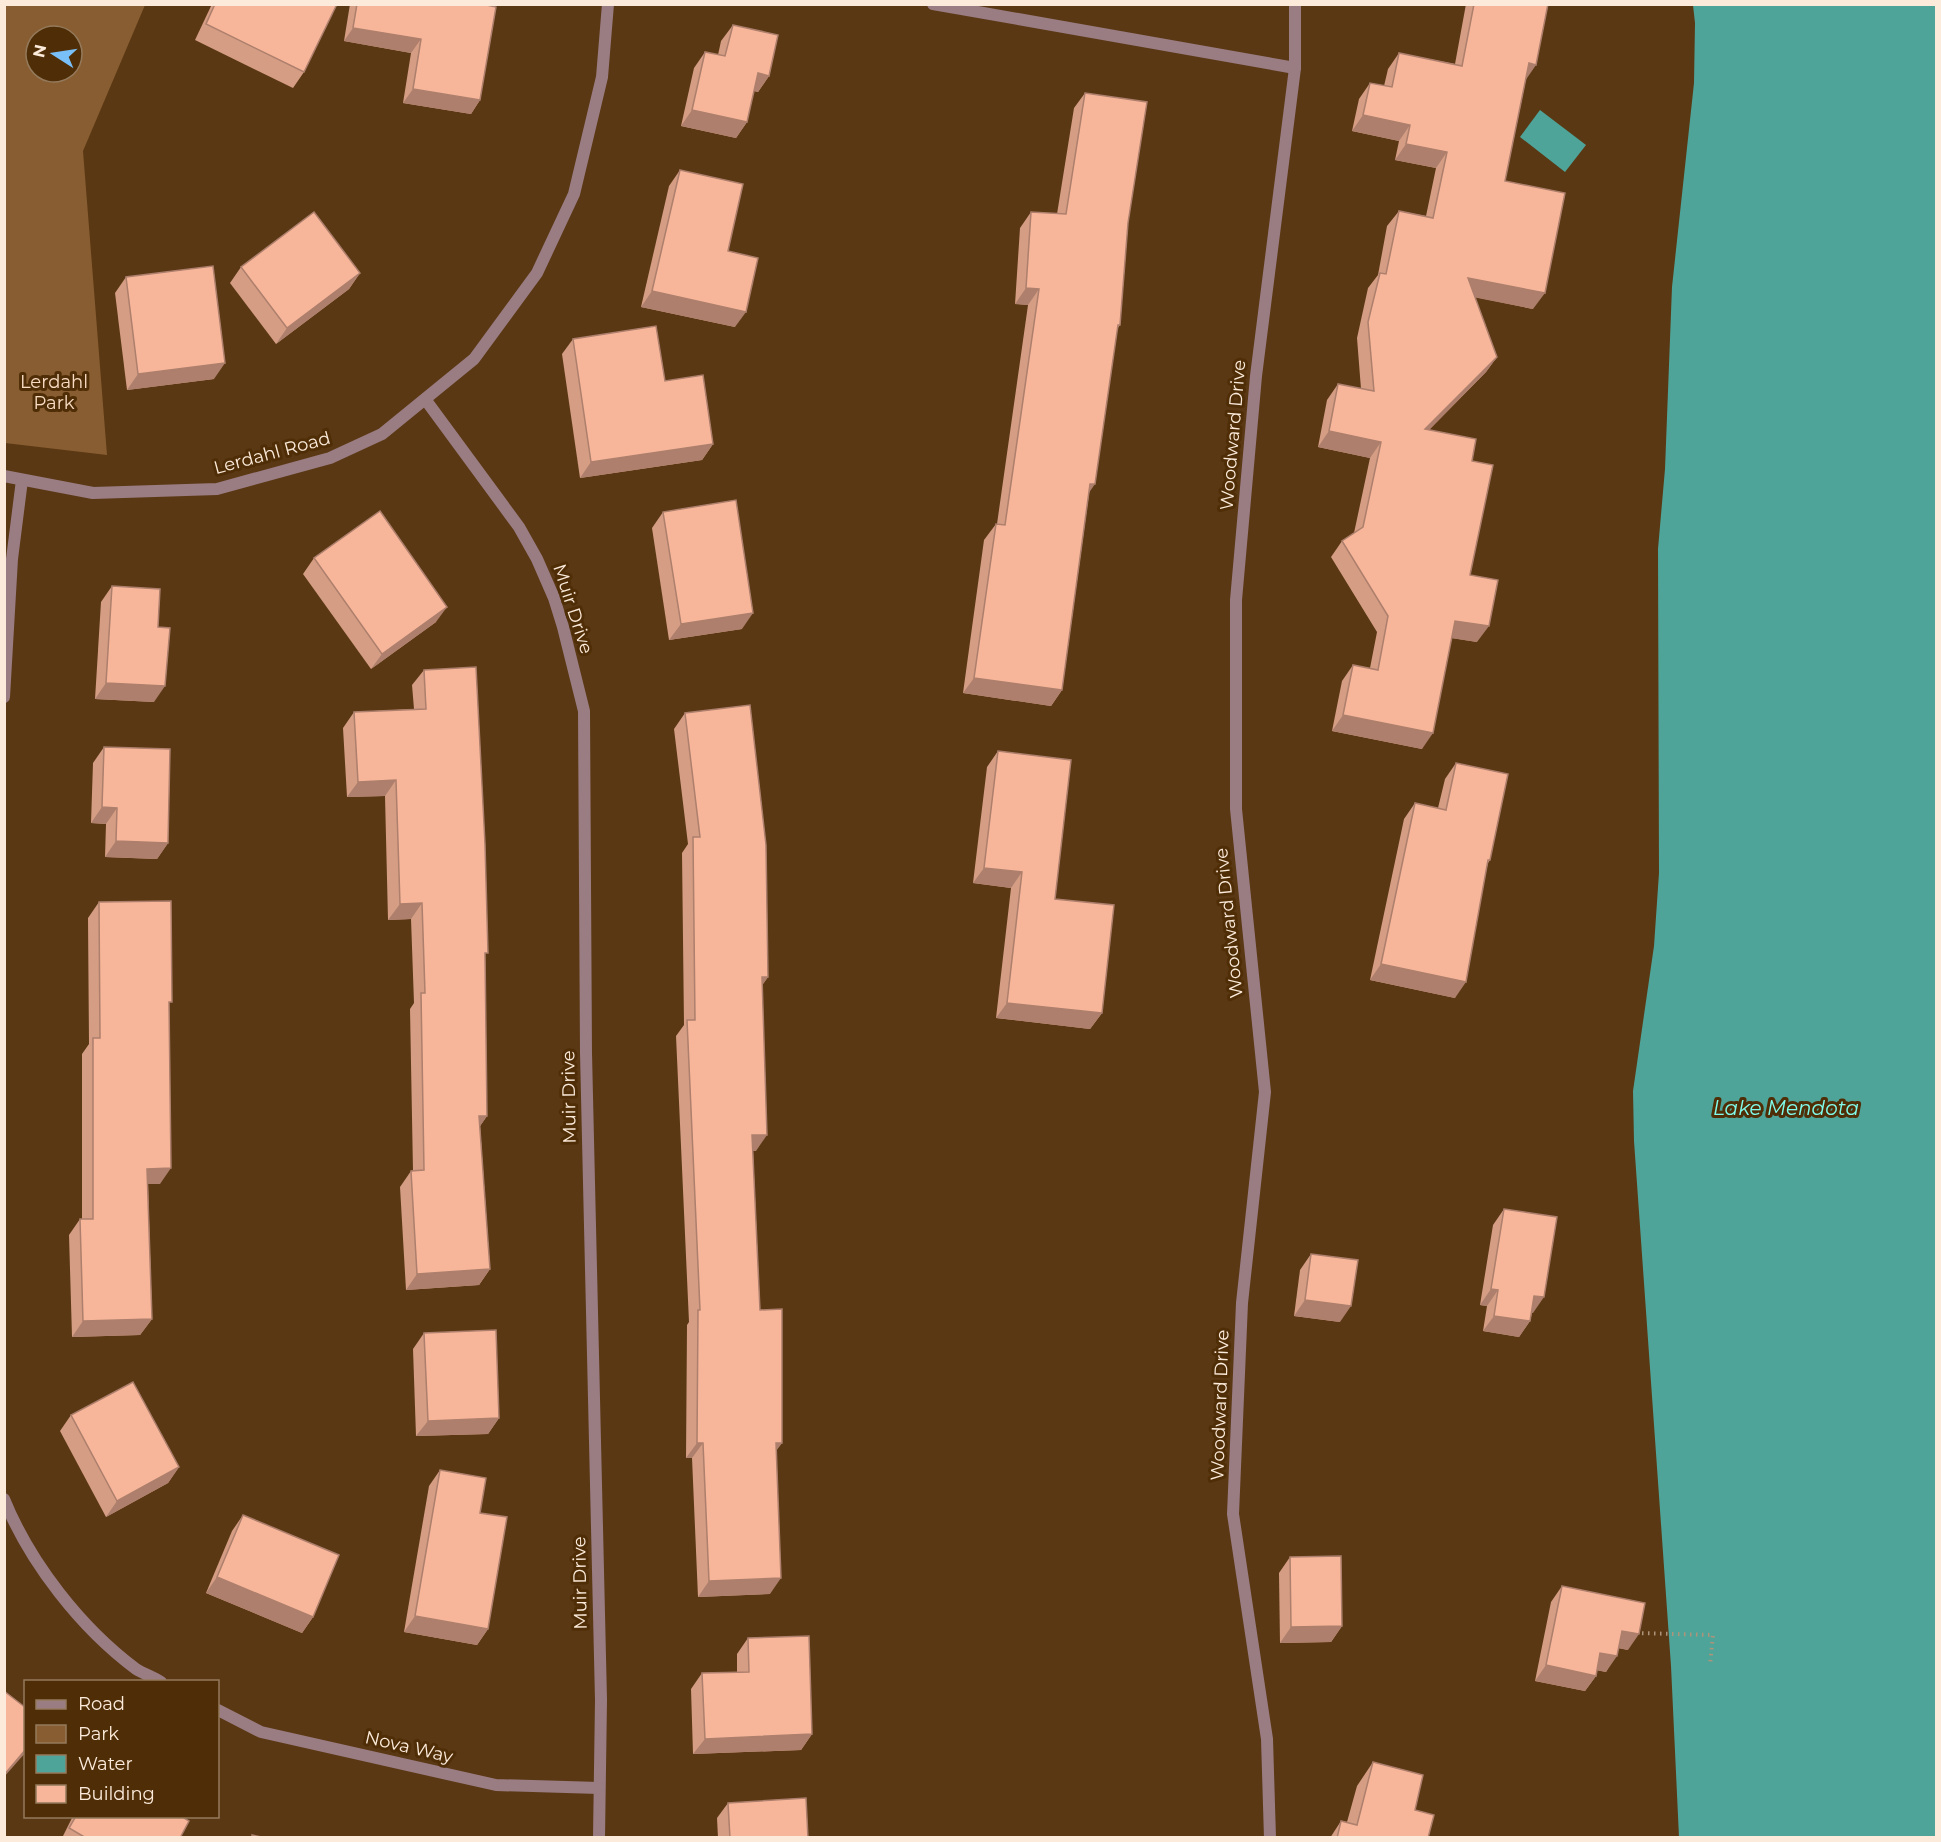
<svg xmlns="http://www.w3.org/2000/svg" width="1941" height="1842" viewBox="0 0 1941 1842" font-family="Montserrat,sans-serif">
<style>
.green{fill:#885d31;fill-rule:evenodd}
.water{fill:#4fa499}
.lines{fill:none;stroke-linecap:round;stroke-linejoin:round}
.path{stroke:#ad947a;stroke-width:4;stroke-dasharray:1.5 4.5;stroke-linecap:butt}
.minor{stroke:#9a7c83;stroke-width:12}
.wall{fill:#d49d84}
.shaded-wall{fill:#ad7f6c}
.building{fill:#f7b69a;stroke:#ad7f6c;stroke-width:1.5}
.labels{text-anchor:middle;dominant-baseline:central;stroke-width:6;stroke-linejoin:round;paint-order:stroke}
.park-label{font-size:18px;fill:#f8dcc3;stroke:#4f2e07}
.street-label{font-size:18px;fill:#fcebdb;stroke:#4f2e07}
.water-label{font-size:20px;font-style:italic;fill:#80fcec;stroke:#4f2e07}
</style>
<rect width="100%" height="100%" fill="#5a3814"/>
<path class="green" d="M 5,4 L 145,5 L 83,151 L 107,455 L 5,443 ZM 36,36 L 72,36 L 72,72 L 36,72 Z"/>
<g class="water">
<path d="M 1693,5 L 1936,5 L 1936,1837 L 1679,1837 L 1671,1666 L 1634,1141 L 1633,1091 L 1654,946 L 1659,873 L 1658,549 L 1665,469 L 1672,287 L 1694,83 L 1695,23 Z"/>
<path d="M 1540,110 L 1586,145 L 1565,172 L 1520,137 Z"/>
</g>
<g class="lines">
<path class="path" d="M 1636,1633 L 1713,1635 L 1710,1665"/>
<g class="minor">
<path d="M 933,4 L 1295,68"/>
<path d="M 425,399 L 519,527 L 537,559 L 554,598 L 563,627 L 584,711 L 586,1053 L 601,1700 L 599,1838"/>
<path d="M 4,476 L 93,493 L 217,489 L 330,458 L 382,434 L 474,359 L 537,273 L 574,194 L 602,77 L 608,4"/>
<path d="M 4,697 L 12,559 L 22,480"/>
<path d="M 4,1499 C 30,1563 81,1628 136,1669 C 144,1674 153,1677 161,1682"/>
<path d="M 218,1710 L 261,1732 L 496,1785 L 599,1788"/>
<path d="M 1270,1838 L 1267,1739 L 1233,1514 L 1242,1303 L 1265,1092 L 1236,809 L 1236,600 L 1256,376 L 1295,68 L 1295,4"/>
</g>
</g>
<g class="wall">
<path d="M 212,4 L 337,4 L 304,72 L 293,88 L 195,40 Z"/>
<path d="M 350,4 L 482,4 L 480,100 L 471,114 L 403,103 L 411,53 L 344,41 Z"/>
<path d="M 1466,4 L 1548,4 L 1526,79 L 1505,181 L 1533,309 L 1475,297 L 1497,357 L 1486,372 L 1429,430 L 1472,461 L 1470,575 L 1477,642 L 1452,638 L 1422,749 L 1332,731 L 1342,681 L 1353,665 L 1370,668 L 1377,632 L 1331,557 L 1342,541 L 1354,533 L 1370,458 L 1318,447 L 1327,400 L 1338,384 L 1361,389 L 1357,338 L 1368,288 L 1378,275 L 1387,226 L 1399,211 L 1426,216 L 1436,168 L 1395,160 L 1399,141 L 1352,131 L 1359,99 L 1370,83 L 1384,86 L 1388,69 L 1399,53 L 1455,64 Z"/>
<path d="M 733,25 L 769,76 L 758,92 L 754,91 L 747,122 L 736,138 L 681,126 L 694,68 L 705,52 L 718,55 L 721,41 Z"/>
<path d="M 1085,93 L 1128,223 L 1120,325 L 1117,329 L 1089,494 L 1062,690 L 1051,706 L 963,693 L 984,540 L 996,524 L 997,524 L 1028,305 L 1015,304 L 1020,228 L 1031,212 L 1057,214 L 1074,108 Z"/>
<path d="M 680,170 L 728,251 L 735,327 L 641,307 L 669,186 Z"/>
<path d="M 241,267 L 360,273 L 349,289 L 276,344 L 230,283 Z"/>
<path d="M 126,277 L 214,379 L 127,390 L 115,293 Z"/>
<path d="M 573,339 L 665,381 L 713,444 L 702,460 L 580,478 L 562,354 Z"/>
<path d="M 663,512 L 742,629 L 669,640 L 652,528 Z"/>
<path d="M 314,558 L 436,622 L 371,669 L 303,574 Z"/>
<path d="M 112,586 L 154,702 L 95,699 L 101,602 Z"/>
<path d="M 424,670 L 485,957 L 487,1116 L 480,1126 L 490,1269 L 479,1285 L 406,1290 L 400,1187 L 411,1171 L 413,1171 L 410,1009 L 414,1003 L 411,919 L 388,920 L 385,796 L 347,797 L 343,728 L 354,712 L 414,709 L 412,685 Z"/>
<path d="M 685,713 L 768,977 L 762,985 L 756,1151 L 753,1151 L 760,1310 L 782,1443 L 776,1450 L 770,1594 L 698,1597 L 692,1458 L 686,1458 L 687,1325 L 689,1322 L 676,1036 L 684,1025 L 682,853 L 688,844 L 674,729 Z"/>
<path d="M 104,747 L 168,843 L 157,859 L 105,857 L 106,824 L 91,823 L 93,763 Z"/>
<path d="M 998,751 L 1055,899 L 1102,1013 L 1090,1029 L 996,1018 L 1011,888 L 973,883 L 987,767 Z"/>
<path d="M 1456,763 L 1490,860 L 1488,863 L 1455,998 L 1370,980 L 1404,819 L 1415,803 L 1438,808 L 1445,779 Z"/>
<path d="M 99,902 L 169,1005 L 160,1184 L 148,1184 L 152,1319 L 140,1335 L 72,1337 L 69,1235 L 80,1219 L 82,1219 L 82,1054 L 89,1044 L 88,918 Z"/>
<path d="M 1504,1209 L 1533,1313 L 1532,1313 L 1530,1321 L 1519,1337 L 1483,1331 L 1487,1306 L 1480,1305 L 1493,1225 Z"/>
<path d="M 1311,1254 L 1340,1322 L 1294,1316 L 1300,1270 Z"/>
<path d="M 424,1333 L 499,1418 L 488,1434 L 416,1436 L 413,1349 Z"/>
<path d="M 71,1415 L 179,1467 L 168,1483 L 106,1517 L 60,1431 Z"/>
<path d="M 440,1470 L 480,1513 L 488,1629 L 477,1645 L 404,1632 L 429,1486 Z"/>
<path d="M 243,1515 L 313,1617 L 302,1633 L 206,1593 L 232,1531 Z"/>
<path d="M 1290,1557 L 1342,1626 L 1331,1642 L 1280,1643 L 1279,1573 Z"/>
<path d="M 1562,1586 L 1628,1650 L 1619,1648 L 1606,1672 L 1597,1670 L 1596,1676 L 1585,1691 L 1535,1681 L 1551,1602 Z"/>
<path d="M 748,1638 L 812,1734 L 801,1750 L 693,1754 L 691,1689 L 702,1673 L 737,1672 L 737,1654 Z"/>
<path d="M 1373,1762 L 1415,1810 L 1428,1838 L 1330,1838 L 1341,1821 L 1347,1822 L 1357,1786 Z"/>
<path d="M 728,1803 L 808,1838 L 718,1838 L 717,1818 Z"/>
<path d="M 73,1816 L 181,1816 L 180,1838 L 62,1838 Z"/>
</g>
<g class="shaded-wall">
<path d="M 353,28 L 421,39 L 411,53 L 344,41 Z"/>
<path d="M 1529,63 L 1536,65 L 1525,81 Z"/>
<path d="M 758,73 L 769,76 L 758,92 L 747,89 Z"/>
<path d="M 413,89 L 480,100 L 471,114 L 403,103 Z"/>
<path d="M 692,110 L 747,122 L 736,138 L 681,126 Z"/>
<path d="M 1363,115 L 1410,125 L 1399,141 L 1352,131 Z"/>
<path d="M 1406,144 L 1447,152 L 1436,168 L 1395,160 Z"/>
<path d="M 360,273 L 349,289 L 276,344 L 287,328 Z"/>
<path d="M 1468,278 L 1545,293 L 1533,309 L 1457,294 Z"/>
<path d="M 1026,288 L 1039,289 L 1028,305 L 1015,304 Z"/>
<path d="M 652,291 L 746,312 L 735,327 L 641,307 Z"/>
<path d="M 1497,357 L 1486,372 L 1414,445 L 1425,429 Z"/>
<path d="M 225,363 L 214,379 L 127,390 L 138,374 Z"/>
<path d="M 1329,431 L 1381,442 L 1370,458 L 1318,447 Z"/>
<path d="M 713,444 L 702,460 L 580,478 L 591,462 Z"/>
<path d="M 1090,484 L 1095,484 L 1084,500 Z"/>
<path d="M 447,607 L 436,622 L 371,669 L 382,654 Z"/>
<path d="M 753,613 L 742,629 L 669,640 L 681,624 Z"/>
<path d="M 1455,621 L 1489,626 L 1477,642 L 1444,637 Z"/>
<path d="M 974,678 L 1062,690 L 1051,706 L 963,693 Z"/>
<path d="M 106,683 L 165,686 L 154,702 L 95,699 Z"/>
<path d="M 1343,715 L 1433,733 L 1422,749 L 1332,731 Z"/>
<path d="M 396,780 L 385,796 L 347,797 L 358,782 Z"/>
<path d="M 102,807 L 117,808 L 106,824 L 91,823 Z"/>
<path d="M 116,841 L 168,843 L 157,859 L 105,857 Z"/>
<path d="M 984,868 L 1022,872 L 1011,888 L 973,883 Z"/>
<path d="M 422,903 L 411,919 L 388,920 L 400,904 Z"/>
<path d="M 1381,964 L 1466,982 L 1455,998 L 1370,980 Z"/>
<path d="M 762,977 L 768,977 L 757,993 Z"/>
<path d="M 1007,1003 L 1102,1013 L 1090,1029 L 996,1018 Z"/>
<path d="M 479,1116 L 487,1116 L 476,1132 Z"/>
<path d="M 752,1135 L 767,1135 L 756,1151 L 741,1151 Z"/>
<path d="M 171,1168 L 160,1184 L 136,1184 L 147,1169 Z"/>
<path d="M 490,1269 L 479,1285 L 406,1290 L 417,1274 Z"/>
<path d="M 1491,1289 L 1498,1290 L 1487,1306 L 1480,1305 Z"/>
<path d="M 1534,1296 L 1544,1297 L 1533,1313 L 1523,1312 Z"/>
<path d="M 1305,1300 L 1351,1306 L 1340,1322 L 1294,1316 Z"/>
<path d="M 1494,1316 L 1530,1321 L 1519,1337 L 1483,1331 Z"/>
<path d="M 152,1319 L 140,1335 L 72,1337 L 83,1321 Z"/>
<path d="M 499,1418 L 488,1434 L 416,1436 L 428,1421 Z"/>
<path d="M 697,1443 L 703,1443 L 692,1458 L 686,1458 Z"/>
<path d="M 776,1443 L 782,1443 L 771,1458 Z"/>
<path d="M 179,1467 L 168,1483 L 106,1517 L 117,1501 Z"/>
<path d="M 217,1577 L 313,1617 L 302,1633 L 206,1593 Z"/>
<path d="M 781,1578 L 770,1594 L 698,1597 L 709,1581 Z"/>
<path d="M 415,1616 L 488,1629 L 477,1645 L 404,1632 Z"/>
<path d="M 1342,1626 L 1331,1642 L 1280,1643 L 1291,1627 Z"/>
<path d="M 1622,1631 L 1639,1634 L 1628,1650 L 1611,1647 Z"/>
<path d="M 1600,1653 L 1617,1656 L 1606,1672 L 1589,1669 Z"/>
<path d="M 1546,1665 L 1596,1676 L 1585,1691 L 1535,1681 Z"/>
<path d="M 812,1734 L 801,1750 L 693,1754 L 705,1739 Z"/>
<path d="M 26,1749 L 26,1752 L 4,1777 L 4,1775 Z"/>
</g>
<g class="building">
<path d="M 215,4 L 337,4 L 304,72 L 206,24 Z"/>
<path d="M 357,4 L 482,4 L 496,7 L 480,100 L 413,89 L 421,39 L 353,28 Z"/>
<path d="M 1474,4 L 1548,4 L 1536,65 L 1529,63 L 1505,181 L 1565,193 L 1545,293 L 1468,278 L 1497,357 L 1425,429 L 1476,439 L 1472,461 L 1493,465 L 1470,575 L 1498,580 L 1489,626 L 1455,621 L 1433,733 L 1343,715 L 1353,665 L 1378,670 L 1388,616 L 1342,541 L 1363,527 L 1381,442 L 1329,431 L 1338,384 L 1374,391 L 1368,322 L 1380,273 L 1386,274 L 1399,211 L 1433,218 L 1447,152 L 1406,144 L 1410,125 L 1363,115 L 1370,83 L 1392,87 L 1399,53 L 1462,66 Z"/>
<path d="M 733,25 L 778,35 L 769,76 L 758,73 L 747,122 L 692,110 L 705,52 L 725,56 Z"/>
<path d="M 1085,93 L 1147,102 L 1128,223 L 1120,325 L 1118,325 L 1095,484 L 1090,484 L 1062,690 L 974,678 L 996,524 L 1005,525 L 1039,289 L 1026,288 L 1031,212 L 1066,214 Z"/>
<path d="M 680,170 L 743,184 L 728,251 L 758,258 L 746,312 L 652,291 Z"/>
<path d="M 314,212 L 360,273 L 287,328 L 241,267 Z"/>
<path d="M 213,266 L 225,363 L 138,374 L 126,277 Z"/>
<path d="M 656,326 L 665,381 L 703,375 L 713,444 L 591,462 L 573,339 Z"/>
<path d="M 736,500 L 753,613 L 681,624 L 663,512 Z"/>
<path d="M 380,511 L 447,607 L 382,654 L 314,558 Z"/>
<path d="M 112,586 L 160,589 L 158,627 L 170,628 L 165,686 L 106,683 Z"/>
<path d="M 476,667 L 485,844 L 488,953 L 485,953 L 487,1116 L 479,1116 L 490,1269 L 417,1274 L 411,1171 L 424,1170 L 421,993 L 425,993 L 422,903 L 400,904 L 396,780 L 358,782 L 354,712 L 426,709 L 424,670 Z"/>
<path d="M 750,705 L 766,845 L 768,977 L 762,977 L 767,1135 L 752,1135 L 760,1310 L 782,1309 L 782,1443 L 776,1443 L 781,1578 L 709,1581 L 703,1443 L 697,1443 L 698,1310 L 700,1310 L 687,1020 L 695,1020 L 693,837 L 700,837 L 685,713 Z"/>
<path d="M 104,747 L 170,749 L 168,843 L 116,841 L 117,808 L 102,807 Z"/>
<path d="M 998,751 L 1071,760 L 1055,899 L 1114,905 L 1102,1013 L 1007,1003 L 1022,872 L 984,868 Z"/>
<path d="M 1456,763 L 1508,774 L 1490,860 L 1488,860 L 1466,982 L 1381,964 L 1415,803 L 1446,810 Z"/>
<path d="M 171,901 L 172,1002 L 169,1002 L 171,1168 L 147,1169 L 152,1319 L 83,1321 L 80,1219 L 93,1219 L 93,1038 L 100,1038 L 99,902 Z"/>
<path d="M 1504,1209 L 1557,1217 L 1544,1297 L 1534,1296 L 1530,1321 L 1494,1316 L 1498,1290 L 1491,1289 Z"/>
<path d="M 1311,1254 L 1358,1260 L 1351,1306 L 1305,1300 Z"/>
<path d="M 496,1330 L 499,1418 L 428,1421 L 424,1333 Z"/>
<path d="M 133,1382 L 179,1467 L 117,1501 L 71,1415 Z"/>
<path d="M 440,1470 L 486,1478 L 480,1513 L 507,1517 L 488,1629 L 415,1616 Z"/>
<path d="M 243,1515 L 339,1555 L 313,1617 L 217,1577 Z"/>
<path d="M 1341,1556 L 1342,1626 L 1291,1627 L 1290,1557 Z"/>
<path d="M 1562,1586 L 1645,1603 L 1639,1634 L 1622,1631 L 1617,1656 L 1600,1653 L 1596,1676 L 1546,1665 Z"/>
<path d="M 809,1636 L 812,1734 L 705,1739 L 702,1673 L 749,1672 L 748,1638 Z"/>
<path d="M 4,1691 L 26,1708 L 26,1749 L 4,1775 Z"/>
<path d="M 1373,1762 L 1423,1775 L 1415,1810 L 1434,1815 L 1428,1838 L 1337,1838 L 1341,1821 L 1357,1825 Z"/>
<path d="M 806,1798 L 808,1838 L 730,1838 L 728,1803 Z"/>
<path d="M 76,1816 L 181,1816 L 189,1821 L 180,1838 L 86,1838 L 69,1828 Z"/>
<path d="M 252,1835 L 266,1838 L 252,1838 Z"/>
</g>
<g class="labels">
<g class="park-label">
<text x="54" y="382">Lerdahl<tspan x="54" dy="21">Park</tspan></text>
</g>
<g class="street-label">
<text transform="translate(1233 435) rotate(-85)">Woodward Drive</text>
<text transform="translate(272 453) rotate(-15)">Lerdahl Road</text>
<text transform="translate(573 609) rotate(72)">Muir Drive</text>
<text transform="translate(1229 923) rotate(-96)">Woodward Drive</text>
<text transform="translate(569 1097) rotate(-91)">Muir Drive</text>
<text transform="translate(1220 1405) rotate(-88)">Woodward Drive</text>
<text transform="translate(580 1583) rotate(-91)">Muir Drive</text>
<text transform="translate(409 1747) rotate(13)">Nova Way</text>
</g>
<g class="water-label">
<text x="1786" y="1108">Lake Mendota</text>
</g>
</g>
<rect width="1941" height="1842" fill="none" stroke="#fcebdb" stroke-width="12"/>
<rect x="24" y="1680" width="195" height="138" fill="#4f2e07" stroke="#947a5c" stroke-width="1.5"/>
<rect x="36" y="1700" width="30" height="9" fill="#9a7c83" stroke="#947a5c" stroke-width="1.5"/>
<text x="78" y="1710" font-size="18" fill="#fcebdb">Road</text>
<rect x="36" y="1725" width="30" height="18" fill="#885d31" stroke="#947a5c" stroke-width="1.5"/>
<text x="78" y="1740" font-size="18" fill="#fcebdb">Park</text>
<rect x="36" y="1755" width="30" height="18" fill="#4fa499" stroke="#947a5c" stroke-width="1.5"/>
<text x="78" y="1770" font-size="18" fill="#fcebdb">Water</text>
<rect x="36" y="1785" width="30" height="18" fill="#f7b69a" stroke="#947a5c" stroke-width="1.5"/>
<text x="78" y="1800" font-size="18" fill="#fcebdb">Building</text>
<g transform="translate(54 54) rotate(282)"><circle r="28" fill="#4f2e07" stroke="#947a5c" stroke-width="1.5"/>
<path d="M0-4.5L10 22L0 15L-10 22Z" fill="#79bff8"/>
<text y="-9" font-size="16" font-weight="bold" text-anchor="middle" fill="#fcebdb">N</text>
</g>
</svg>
